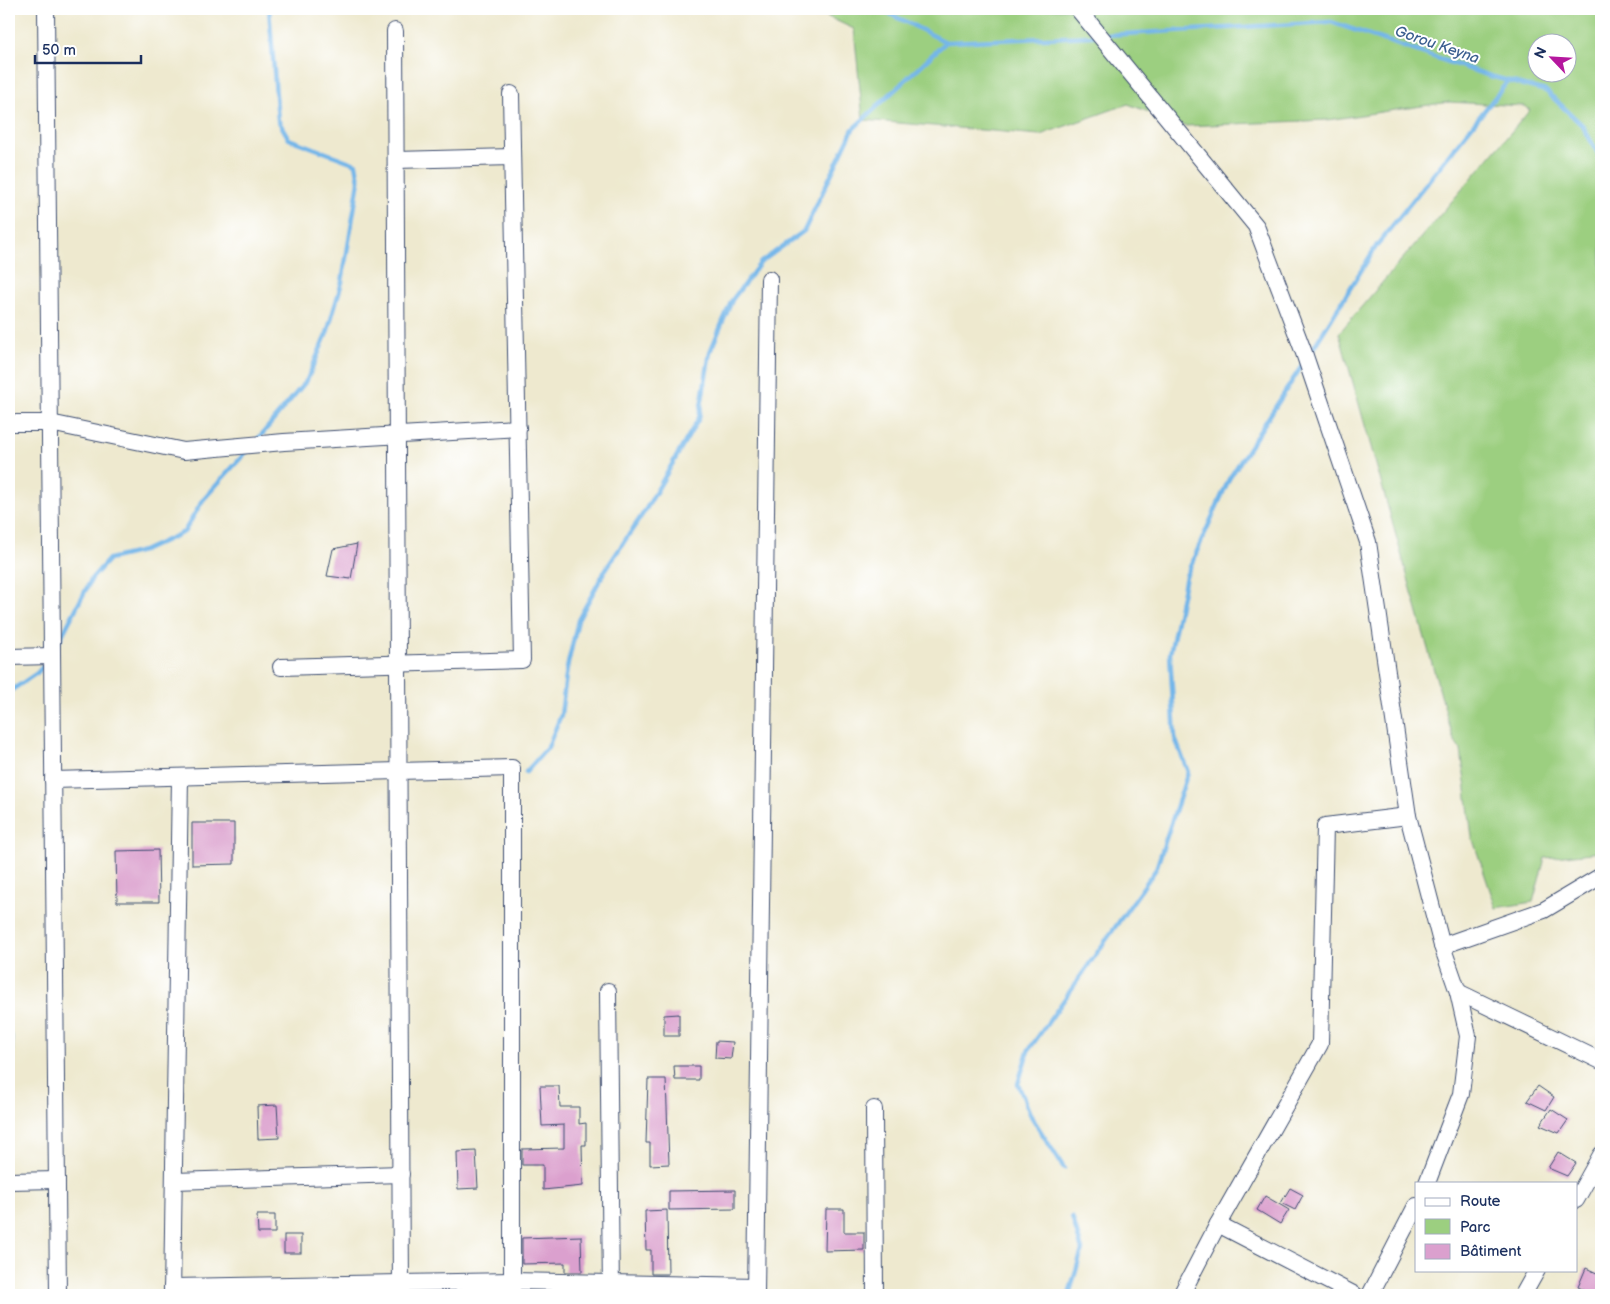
<svg xmlns="http://www.w3.org/2000/svg" width="1610" height="1304" viewBox="0 0 1610 1304" font-family="'Balsamiq Sans',sans-serif">
<style>
.green{fill:#9ccf80;stroke:#5c7f6f;fill-rule:evenodd}
.lines{fill:none;stroke-linecap:round;stroke-linejoin:round}
.stream{stroke:#73b6e9;stroke-width:4.5}
.building{fill:#dba0ce}
.minor-casing{stroke:#3b4b6f;stroke-width:18}
.minor{stroke:#fff;stroke-width:16}
.labels{text-anchor:middle;dominant-baseline:central;stroke-width:4;stroke-linejoin:round;paint-order:stroke}
.water-label{font-size:15px;font-style:italic;fill:#3a5e8f;stroke:#fff}
</style>
<rect width="100%" height="100%" fill="#fff"/>
<filter id="ink" filterUnits="userSpaceOnUse"><feTurbulence type="fractalNoise" baseFrequency=".02" numOctaves="2"/><feDisplacementMap in="SourceGraphic" scale="10" xChannelSelector="R" yChannelSelector="G"/><feConvolveMatrix kernelMatrix="1 2 1 2 8 2 1 2 1" color-interpolation-filters="sRGB"/></filter>
<filter id="wash" filterUnits="userSpaceOnUse"><feTurbulence type="fractalNoise" baseFrequency=".0096" numOctaves="4" result="noise"/><feDisplacementMap in="SourceGraphic" scale="20" xChannelSelector="R" yChannelSelector="G"/><feGaussianBlur stdDeviation="1.12" result="paint"/><feColorMatrix in="noise" values="0 0 0 0 0 0 0 0 0 0 0 0 0 0 0 0 0 1.4 0 .05"/><feComposite in="paint" operator="in"/></filter>
<g filter="url(#wash)">
<rect width="100%" height="100%" fill="#eee9cf"/>
<path class="green" d="M 811,9 L 1601,9 L 1601,852 L 1545,858 L 1533,902 L 1496,908 L 1472,837 L 1461,750 L 1453,738 L 1339,333 L 1530,110 L 1524,106 L 1449,102 L 1327,120 L 1185,126 L 1128,104 L 1040,135 L 863,120 L 854,29 ZM 1538,42 L 1568,42 L 1568,72 L 1538,72 Z"/>
<g class="lines">
<g class="stream">
<path d="M 880,9 L 946,42 L 1093,36"/>
<path d="M 1106,35 L 1331,22 L 1490,76 L 1546,91 L 1582,125 L 1601,159"/>
<path d="M 1309,355 L 1377,245 L 1508,81"/>
<path d="M 258,439 L 307,380 L 327,333 L 342,282 L 359,181 L 356,164 L 289,139 L 278,120 L 269,9"/>
<path d="M 57,645 L 92,578 L 109,559 L 143,551 L 184,532 L 203,500 L 248,450"/>
<path d="M 9,692 L 37,673 L 47,662"/>
<path d="M 526,772 L 548,747 L 561,715 L 567,668 L 578,620 L 606,569 L 646,509 L 699,418 L 710,352 L 732,300 L 761,262 L 804,231 L 853,129 L 946,42"/>
<path d="M 9,1032 L 11,1036 L 12,1078 L 9,1094"/>
<path d="M 1064,1168 L 1031,1116 L 1018,1084 L 1028,1051 L 1156,869 L 1188,772 L 1175,738 L 1170,654 L 1186,576 L 1229,479 L 1303,364"/>
<path d="M 1069,1295 L 1082,1250 L 1072,1217"/>
</g>
</g>
<g id="blocks">
<g class="building">
<path d="M 357,544 L 351,579 L 327,576 L 333,549 Z"/>
<path d="M 192,823 L 234,823 L 234,864 L 192,865 Z"/>
<path d="M 158,850 L 159,902 L 117,902 L 116,851 Z"/>
<path d="M 679,1014 L 679,1036 L 664,1036 L 664,1015 Z"/>
<path d="M 716,1041 L 733,1042 L 731,1059 L 715,1058 Z"/>
<path d="M 674,1066 L 699,1066 L 699,1080 L 675,1080 Z"/>
<path d="M 648,1079 L 666,1079 L 669,1164 L 650,1165 L 650,1143 L 646,1143 Z"/>
<path d="M 540,1086 L 559,1086 L 560,1107 L 579,1107 L 579,1124 L 586,1123 L 586,1145 L 582,1145 L 583,1186 L 543,1190 L 543,1165 L 522,1165 L 522,1149 L 564,1148 L 564,1125 L 542,1126 Z"/>
<path d="M 1538,1086 L 1554,1097 L 1546,1110 L 1527,1101 Z"/>
<path d="M 277,1105 L 279,1138 L 258,1139 L 257,1106 Z"/>
<path d="M 1551,1109 L 1568,1120 L 1559,1133 L 1540,1125 Z"/>
<path d="M 476,1151 L 478,1188 L 458,1189 L 457,1152 Z"/>
<path d="M 1558,1152 L 1576,1163 L 1567,1176 L 1548,1168 Z"/>
<path d="M 1290,1188 L 1303,1195 L 1295,1210 L 1281,1203 Z"/>
<path d="M 735,1190 L 735,1209 L 669,1210 L 669,1191 Z"/>
<path d="M 1265,1196 L 1289,1210 L 1280,1224 L 1257,1210 Z"/>
<path d="M 826,1209 L 844,1209 L 844,1232 L 864,1232 L 864,1250 L 825,1251 Z"/>
<path d="M 667,1210 L 668,1274 L 651,1274 L 651,1250 L 646,1250 L 645,1211 Z"/>
<path d="M 257,1215 L 275,1215 L 275,1233 L 258,1233 Z"/>
<rect x="284" y="1235" width="17" height="18"/>
<path d="M 581,1236 L 582,1272 L 565,1272 L 565,1263 L 522,1264 L 522,1238 Z"/>
<path d="M 1586,1268 L 1601,1275 L 1601,1295 L 1595,1295 L 1578,1287 Z"/>
</g>
</g>
</g>
<g filter="url(#ink)">
<use href="#blocks" fill-opacity="0" stroke="#3b4b6f" stroke-width="1"/>
<g class="lines">
<g class="minor-casing">
<g id="minor">
<path d="M 46,9 L 58,1295"/>
<path d="M 1078,9 L 1256,226 L 1304,353 L 1368,542 L 1408,816 L 1442,946 L 1458,992 L 1468,1036 L 1461,1094 L 1427,1183"/>
<path d="M 395,31 L 401,1295"/>
<path d="M 396,160 L 512,157"/>
<path d="M 9,423 L 50,423 L 184,451 L 284,442 L 518,428"/>
<path d="M 9,657 L 52,656"/>
<path d="M 281,667 L 522,660 L 511,94"/>
<path d="M 53,780 L 512,768 L 512,1295"/>
<path d="M 1442,946 L 1544,910 L 1601,876"/>
<path d="M 608,991 L 611,1295"/>
<path d="M 1458,992 L 1601,1061"/>
<path d="M 874,1109 L 875,1295"/>
<path d="M 9,1181 L 57,1180"/>
<path d="M 174,1181 L 401,1174"/>
<path d="M 1576,1200 L 1601,1155"/>
<path d="M 1218,1224 L 1355,1295"/>
<path d="M 172,1287 L 512,1281 L 756,1286"/>
<path d="M 172,1295 L 180,777"/>
<path d="M 756,1295 L 769,279"/>
<path d="M 1181,1295 L 1218,1224 L 1320,1044 L 1325,826 L 1408,816"/>
<path d="M 1370,1295 L 1416,1206"/>
<path d="M 1523,1295 L 1537,1270"/>
</g>
</g>
<use href="#minor" class="minor"/>
</g>
</g>
<g class="labels">
<g class="water-label">
<text transform="translate(1437 45) rotate(19)">Gorou Keyna</text>
</g>
</g>
<rect width="1610" height="1304" fill="none" stroke="#fff" stroke-width="30"/>
<rect x="1415" y="1182" width="162" height="90" fill="#ffffff" stroke="#a4acbf"/>
<rect x="1425" y="1198" width="25" height="8" fill="#ffffff" stroke="#a4acbf"/>
<text x="1460" y="1206" font-size="15" fill="#1b2f5e">Route</text>
<rect x="1425" y="1219" width="25" height="15" fill="#9ccf80" stroke="#a4acbf"/>
<text x="1460" y="1232" font-size="15" fill="#1b2f5e">Parc</text>
<rect x="1425" y="1244" width="25" height="15" fill="#dba0ce" stroke="#a4acbf"/>
<text x="1460" y="1256" font-size="15" fill="#1b2f5e">Bâtiment</text>
<g transform="translate(1552 58) rotate(295)"><circle r="24" fill="#ffffff" stroke="#a4acbf"/>
<path d="M0-4L9 19L0 12L-9 19Z" fill="#b5179e"/>
<text y="-8" font-size="14" font-weight="bold" text-anchor="middle" fill="#1b2f5e">N</text>
</g>
<path d="M35 55v8h106v-8" fill="none" stroke="#1b2f5e" stroke-width="2.5"/>
<text x="42" y="55" font-size="15" fill="#1b2f5e" stroke="#ffffff" stroke-width="4" paint-order="stroke">50 m</text>
</svg>
